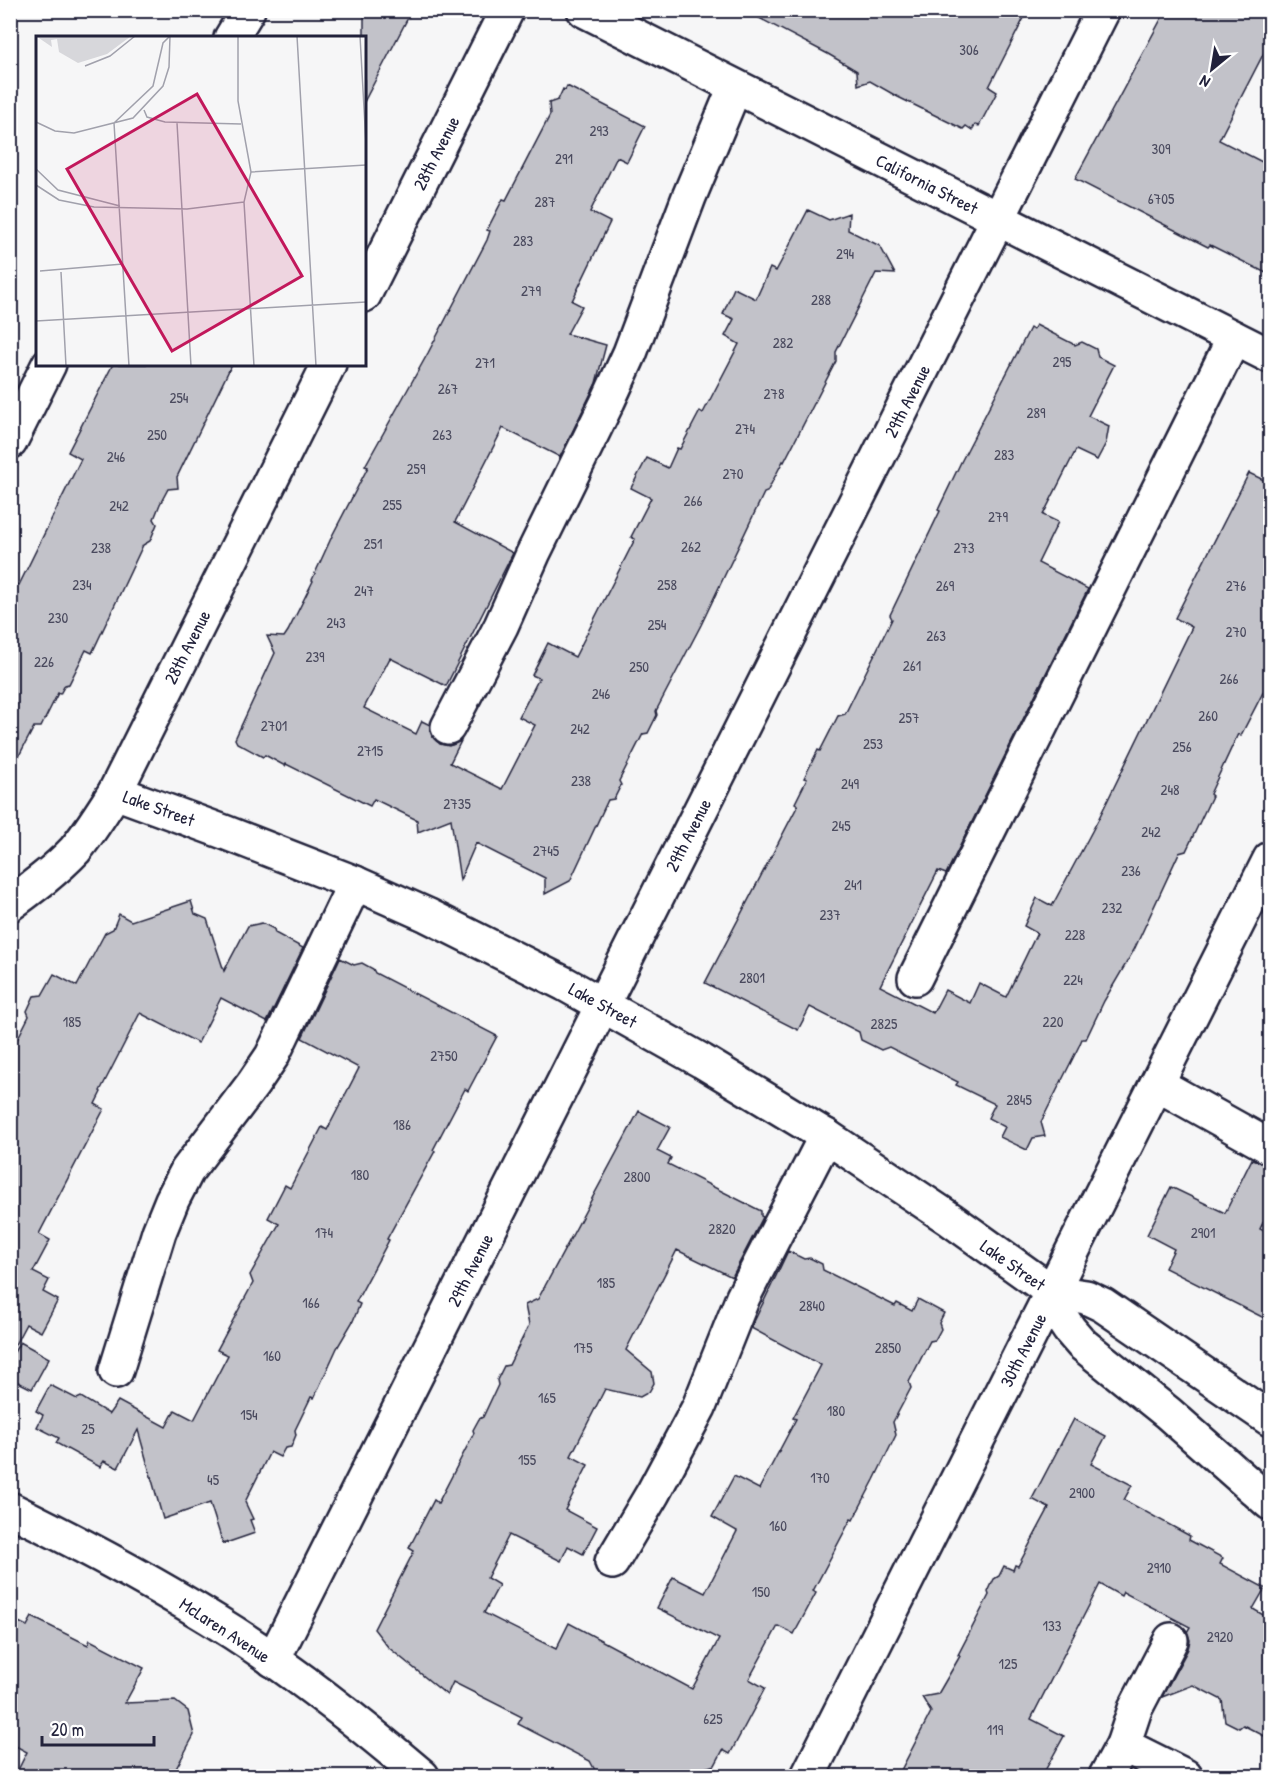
<svg xmlns="http://www.w3.org/2000/svg" width="1281" height="1787" viewBox="0 0 1281 1787" font-family="'Patrick Hand',sans-serif">
<style>
.building{fill:#c2c2c9;stroke:#22223b;stroke-width:1.5}
.lines{fill:none;stroke-linecap:round;stroke-linejoin:round}
.minor-casing{stroke:#22223b;stroke-width:38}
.minor{stroke:#fff;stroke-width:33}
.labels{text-anchor:middle;dominant-baseline:central;stroke-width:4.5;stroke-linejoin:round;paint-order:stroke}
.number-label{font-size:15px;fill:#4a4a5e}
.street-label{font-size:18px;fill:#22223b;stroke:#fff}
.inset-road{fill:none;stroke:#a1a1ac;stroke-width:1.5}
.view{fill:#c2185b;fill-opacity:0.15;stroke:#c2185b;stroke-width:3}
.inset-edge{fill:none;stroke:#22223b;stroke-width:3}
</style>
<rect width="100%" height="100%" fill="#f6f6f7"/>
<filter id="ink" filterUnits="userSpaceOnUse"><feTurbulence type="fractalNoise" baseFrequency=".0167" numOctaves="2"/><feDisplacementMap in="SourceGraphic" scale="12" xChannelSelector="R" yChannelSelector="G"/><feConvolveMatrix kernelMatrix="1 2 1 2 8 2 1 2 1" color-interpolation-filters="sRGB"/></filter>
<g filter="url(#ink)">
<g class="building">
<path d="M 364,10 L 412,10 L 364,102 Z"/>
<path d="M 744,10 L 1028,10 L 989,87 L 997,92 L 979,126 L 975,125 L 972,130 L 966,126 L 963,129 L 898,97 L 870,81 L 858,85 L 857,71 L 828,54 Z"/>
<path d="M 1166,10 L 1270,10 L 1270,41 L 1219,140 L 1270,166 L 1270,275 L 1210,245 L 1208,247 L 1075,179 Z"/>
<path d="M 567,86 L 645,126 L 627,162 L 617,157 L 590,212 L 610,222 L 572,301 L 582,306 L 567,334 L 606,345 L 596,383 L 560,457 L 503,428 L 455,522 L 513,553 L 446,686 L 390,658 L 364,708 L 416,734 L 422,721 L 430,725 L 432,736 L 440,744 L 449,746 L 461,741 L 450,763 L 502,789 L 535,725 L 519,717 L 539,678 L 532,675 L 548,643 L 575,657 L 635,539 L 631,537 L 651,498 L 631,488 L 647,458 L 668,468 L 677,448 L 680,449 L 700,411 L 703,413 L 739,344 L 725,336 L 734,319 L 723,314 L 734,288 L 756,299 L 770,268 L 776,271 L 783,258 L 808,210 L 829,220 L 849,213 L 848,230 L 880,246 L 895,274 L 876,273 L 836,352 L 836,361 L 784,462 L 783,461 L 767,492 L 764,493 L 701,625 L 656,711 L 657,715 L 648,733 L 643,734 L 619,781 L 621,785 L 614,799 L 608,800 L 570,881 L 545,894 L 545,878 L 476,843 L 460,880 L 451,819 L 418,832 L 417,820 L 374,799 L 370,806 L 286,764 L 285,766 L 265,755 L 263,757 L 237,743 L 235,739 L 275,653 L 267,636 L 284,637 L 288,631 L 313,581 L 312,580 L 333,534 L 368,467 L 365,466 L 428,353 L 487,240 L 490,231 L 487,230 L 503,199 L 506,200 L 550,115 L 549,103 L 558,100 L 563,89 L 565,90 Z"/>
<path d="M 1036,325 L 1075,345 L 1082,342 L 1096,349 L 1098,357 L 1114,365 L 1088,416 L 1109,426 L 1106,443 L 1097,460 L 1076,450 L 1043,515 L 1058,522 L 1038,563 L 1088,589 L 946,874 L 938,871 L 880,986 L 933,1013 L 945,990 L 970,1003 L 979,983 L 1006,997 L 1037,933 L 1024,926 L 1037,898 L 1052,906 L 1098,820 L 1192,627 L 1175,618 L 1249,473 L 1270,483 L 1270,679 L 1241,735 L 1238,734 L 1210,794 L 1212,796 L 1186,851 L 1179,853 L 1134,950 L 1104,1001 L 1086,1039 L 1082,1039 L 1079,1046 L 1041,1122 L 1045,1136 L 1033,1138 L 1027,1150 L 1000,1137 L 1005,1127 L 988,1118 L 995,1104 L 956,1085 L 958,1082 L 889,1047 L 881,1050 L 861,1040 L 859,1032 L 810,1007 L 798,1030 L 705,983 L 798,805 L 795,803 L 807,779 L 804,778 L 818,750 L 820,751 L 838,716 L 845,714 L 853,698 L 892,619 L 890,615 L 940,511 L 938,510 L 961,462 L 1030,328 L 1033,330 Z"/>
<path d="M 113,364 L 232,364 L 177,477 L 178,488 L 168,489 L 160,504 L 154,519 L 157,524 L 150,541 L 143,545 L 92,653 L 86,650 L 69,684 L 65,685 L 60,694 L 58,693 L 41,727 L 34,727 L 10,773 L 10,581 L 19,585 L 81,459 L 68,452 Z"/>
<path d="M 191,901 L 195,914 L 207,919 L 224,971 L 248,926 L 262,923 L 274,929 L 275,933 L 303,948 L 267,1022 L 221,998 L 198,1043 L 140,1013 L 100,1091 L 101,1092 L 95,1104 L 104,1109 L 39,1234 L 50,1240 L 33,1272 L 49,1280 L 43,1292 L 58,1300 L 41,1332 L 26,1324 L 10,1354 L 10,1054 L 29,1016 L 27,1011 L 34,996 L 42,995 L 54,974 L 77,986 L 105,933 L 113,929 L 119,914 L 131,921 Z"/>
<path d="M 340,958 L 354,965 L 362,963 L 373,969 L 375,973 L 497,1036 L 468,1091 L 465,1089 L 433,1150 L 435,1151 L 387,1239 L 389,1240 L 356,1302 L 360,1304 L 353,1321 L 337,1348 L 314,1398 L 311,1397 L 295,1430 L 296,1435 L 291,1447 L 285,1448 L 280,1457 L 270,1452 L 245,1502 L 253,1519 L 250,1520 L 255,1533 L 223,1544 L 210,1503 L 163,1519 L 138,1430 L 118,1468 L 104,1461 L 100,1467 L 56,1443 L 59,1438 L 37,1427 L 43,1415 L 36,1411 L 50,1385 L 77,1399 L 81,1397 L 109,1414 L 118,1401 L 166,1427 L 175,1410 L 194,1420 L 228,1355 L 217,1350 L 253,1283 L 250,1275 L 279,1224 L 268,1218 L 285,1185 L 290,1188 L 322,1127 L 327,1130 L 359,1068 L 302,1038 Z"/>
<path d="M 639,1111 L 670,1127 L 657,1151 L 671,1158 L 668,1164 L 761,1211 L 761,1216 L 763,1217 L 732,1277 L 677,1250 L 626,1350 L 652,1372 L 654,1383 L 649,1392 L 640,1397 L 605,1389 L 571,1456 L 588,1465 L 565,1510 L 597,1527 L 583,1554 L 568,1546 L 561,1561 L 509,1535 L 487,1578 L 499,1585 L 484,1613 L 556,1649 L 569,1623 L 692,1689 L 719,1639 L 657,1608 L 673,1577 L 705,1593 L 737,1531 L 712,1517 L 734,1476 L 759,1489 L 796,1419 L 793,1418 L 821,1365 L 751,1328 L 788,1251 L 804,1259 L 810,1258 L 822,1264 L 823,1270 L 895,1306 L 897,1303 L 912,1311 L 918,1299 L 944,1313 L 939,1323 L 941,1329 L 935,1340 L 930,1341 L 909,1382 L 911,1388 L 893,1422 L 896,1435 L 874,1480 L 853,1520 L 851,1519 L 813,1591 L 816,1593 L 794,1634 L 778,1626 L 749,1679 L 765,1688 L 730,1754 L 723,1750 L 715,1765 L 702,1769 L 698,1776 L 598,1776 L 590,1761 L 518,1724 L 522,1717 L 453,1682 L 447,1695 L 388,1647 L 374,1629 L 414,1551 L 409,1548 L 434,1500 L 438,1503 L 474,1433 L 473,1430 L 479,1419 L 483,1417 L 498,1385 L 497,1380 L 504,1366 L 509,1365 L 529,1325 L 525,1305 L 538,1299 Z"/>
<path d="M 1252,1159 L 1270,1166 L 1270,1208 L 1260,1229 L 1270,1234 L 1270,1321 L 1165,1268 L 1174,1249 L 1147,1235 L 1171,1187 L 1225,1213 Z"/>
<path d="M 20,1342 L 49,1358 L 32,1389 L 10,1378 L 10,1359 Z"/>
<path d="M 1074,1419 L 1106,1436 L 1091,1464 L 1132,1485 L 1124,1500 L 1190,1536 L 1189,1540 L 1223,1558 L 1220,1564 L 1265,1588 L 1253,1609 L 1270,1619 L 1270,1739 L 1243,1725 L 1239,1728 L 1225,1721 L 1222,1700 L 1193,1685 L 1162,1697 L 1188,1649 L 1190,1640 L 1187,1632 L 1190,1627 L 1123,1592 L 1121,1596 L 1100,1584 L 1031,1719 L 1064,1736 L 1042,1776 L 898,1776 L 931,1712 L 922,1697 L 938,1694 L 960,1656 L 958,1655 L 989,1595 L 988,1592 L 994,1579 L 999,1576 L 1004,1566 L 1013,1570 L 1015,1565 L 1018,1566 L 1049,1508 L 1032,1499 Z"/>
<path d="M 32,1617 L 88,1645 L 90,1640 L 144,1668 L 125,1703 L 175,1701 L 188,1711 L 194,1735 L 172,1776 L 15,1776 L 27,1752 L 10,1743 L 10,1618 L 27,1626 Z"/>
</g>
<g class="lines">
<g class="minor-casing">
<g id="minor">
<path d="M 584,10 L 1270,356"/>
<path d="M 231,38 L 248,10"/>
<path d="M 364,295 L 507,10"/>
<path d="M 10,442 L 49,364"/>
<path d="M 448,727 L 501,626 L 533,554 L 608,401 L 630,353 L 689,197 L 735,87"/>
<path d="M 115,792 L 224,832 L 355,883 L 427,915 L 565,984 L 702,1061 L 826,1136 L 950,1219 L 1052,1292 L 1086,1297 L 1103,1305 L 1270,1419"/>
<path d="M 10,904 C 33,887 56,870 75,850 C 90,832 102,812 115,792 L 329,364"/>
<path d="M 915,978 L 1234,338"/>
<path d="M 1157,1084 L 1270,1147"/>
<path d="M 1052,1292 L 1059,1314 L 1069,1329 L 1082,1344 L 1168,1413 L 1270,1503"/>
<path d="M 116,1371 L 159,1232 L 172,1200 L 187,1171 L 253,1084 L 272,1056 L 355,883"/>
<path d="M 10,1509 C 87,1547 162,1587 234,1633 C 300,1676 362,1725 422,1776"/>
<path d="M 612,1562 L 653,1493 L 699,1407 L 743,1297 L 826,1136"/>
<path d="M 273,1660 L 1103,10"/>
<path d="M 1123,1745 L 1185,1776"/>
<path d="M 808,1776 L 1270,859"/>
<path d="M 1106,1776 L 1123,1745 L 1135,1709 L 1171,1640"/>
</g>
</g>
<use href="#minor" class="minor"/>
</g>
</g>
<g class="labels">
<g class="number-label">
<text x="969" y="49">306</text>
<text x="599" y="130">293</text>
<text x="1161" y="148">309</text>
<text x="564" y="158">291</text>
<text x="1161" y="198">6705</text>
<text x="545" y="201">287</text>
<text x="523" y="240">283</text>
<text x="845" y="253">294</text>
<text x="531" y="290">279</text>
<text x="821" y="299">288</text>
<text x="783" y="342">282</text>
<text x="1062" y="361">295</text>
<text x="485" y="362">271</text>
<text x="448" y="388">267</text>
<text x="774" y="393">278</text>
<text x="179" y="397">254</text>
<text x="1036" y="412">289</text>
<text x="745" y="428">274</text>
<text x="157" y="434">250</text>
<text x="442" y="434">263</text>
<text x="1004" y="454">283</text>
<text x="116" y="456">246</text>
<text x="416" y="468">259</text>
<text x="733" y="473">270</text>
<text x="693" y="500">266</text>
<text x="392" y="504">255</text>
<text x="119" y="505">242</text>
<text x="998" y="516">279</text>
<text x="373" y="543">251</text>
<text x="691" y="546">262</text>
<text x="101" y="547">238</text>
<text x="964" y="547">273</text>
<text x="82" y="584">234</text>
<text x="667" y="584">258</text>
<text x="945" y="585">269</text>
<text x="1236" y="585">276</text>
<text x="364" y="590">247</text>
<text x="58" y="617">230</text>
<text x="336" y="622">243</text>
<text x="657" y="624">254</text>
<text x="1236" y="631">270</text>
<text x="936" y="635">263</text>
<text x="315" y="656">239</text>
<text x="44" y="661">226</text>
<text x="912" y="665">261</text>
<text x="639" y="666">250</text>
<text x="1229" y="678">266</text>
<text x="601" y="693">246</text>
<text x="1208" y="715">260</text>
<text x="909" y="717">257</text>
<text x="274" y="725">2701</text>
<text x="580" y="728">242</text>
<text x="873" y="743">253</text>
<text x="1182" y="746">256</text>
<text x="370" y="750">2715</text>
<text x="581" y="780">238</text>
<text x="850" y="783">249</text>
<text x="1170" y="789">248</text>
<text x="457" y="803">2735</text>
<text x="841" y="825">245</text>
<text x="1151" y="831">242</text>
<text x="546" y="850">2745</text>
<text x="1131" y="870">236</text>
<text x="853" y="884">241</text>
<text x="1112" y="907">232</text>
<text x="830" y="914">237</text>
<text x="1075" y="934">228</text>
<text x="752" y="977">2801</text>
<text x="1073" y="979">224</text>
<text x="72" y="1021">185</text>
<text x="1053" y="1021">220</text>
<text x="884" y="1023">2825</text>
<text x="444" y="1055">2750</text>
<text x="1019" y="1099">2845</text>
<text x="402" y="1124">186</text>
<text x="360" y="1174">180</text>
<text x="637" y="1176">2800</text>
<text x="722" y="1228">2820</text>
<text x="324" y="1232">174</text>
<text x="1203" y="1232">2901</text>
<text x="606" y="1282">185</text>
<text x="311" y="1302">166</text>
<text x="812" y="1305">2840</text>
<text x="583" y="1347">175</text>
<text x="888" y="1347">2850</text>
<text x="272" y="1355">160</text>
<text x="547" y="1397">165</text>
<text x="836" y="1410">180</text>
<text x="249" y="1414">154</text>
<text x="88" y="1428">25</text>
<text x="527" y="1459">155</text>
<text x="820" y="1477">170</text>
<text x="213" y="1479">45</text>
<text x="1082" y="1492">2900</text>
<text x="778" y="1525">160</text>
<text x="1159" y="1567">2910</text>
<text x="761" y="1591">150</text>
<text x="1052" y="1625">133</text>
<text x="1220" y="1636">2920</text>
<text x="1008" y="1663">125</text>
<text x="713" y="1718">625</text>
<text x="995" y="1729">119</text>
</g>
<g class="street-label">
<text transform="translate(436 153) rotate(-63)">28th Avenue</text>
<text transform="translate(927 184) rotate(27)">California Street</text>
<text transform="translate(907 401) rotate(-63)">29th Avenue</text>
<text transform="translate(187 647) rotate(-63)">28th Avenue</text>
<text transform="translate(159 808) rotate(20)">Lake Street</text>
<text transform="translate(688 835) rotate(-63)">29th Avenue</text>
<text transform="translate(603 1005) rotate(29)">Lake Street</text>
<text transform="translate(1013 1265) rotate(35)">Lake Street</text>
<text transform="translate(470 1270) rotate(-63)">29th Avenue</text>
<text transform="translate(1023 1350) rotate(-63)">30th Avenue</text>
<text transform="translate(225 1630) rotate(33)">McLaren Avenue</text>
</g>
</g>
<g transform="translate(36 36)">
<rect width="330" height="330" fill="#f6f6f7"/>
<path d="M 0,0 L 95,0 L 71,18 L 42,27 L 23,16 L 21,3 L 15,4 L 16,11 Z" fill="#d7d7db"/>
<path class="inset-road" d="M 202,0 L 202,65 L 215,136 L 208,166 L 218,330M 261,0 L 280,330M 324,0 L 330,108M 49,30 L 74,20 L 99,0M 108,74 L 111,81 L 129,86 L 205,88M 0,86 L 19,95 L 38,97 L 97,82 L 127,50 L 133,31 L 134,0M 78,87 L 93,330M 78,87 L 117,50 L 127,7 L 134,0M 141,87 L 155,330M 0,133 L 22,154 L 84,170M 215,136 L 330,129M 0,149 L 23,164 L 58,171 L 151,173 L 208,166M 4,235 L 87,228M 25,236 L 30,330M 0,285 L 330,266"/>
<path class="view" d="M 161,58 L 266,240 L 136,315 L 31,133 Z"/>
<rect width="330" height="330" class="inset-edge"/>
</g>
<rect width="1281" height="1787" fill="none" stroke="#fff" stroke-width="36"/>
<rect x="18" y="18" width="1245" height="1751" fill="none" stroke="#22223b" stroke-width="2" filter="url(#ink)"/>
<g transform="translate(1212 69) rotate(210)" stroke="#ffffff" stroke-width="4.5" paint-order="stroke">
<path d="M0-4.5L10 22L0 15L-10 22Z" fill="#22223b"/>
<text y="-9" font-size="16" font-weight="bold" text-anchor="middle" fill="#22223b">N</text>
</g>
<path d="M42 1736v9h112v-9" fill="none" stroke="#22223b" stroke-width="3"/>
<text x="51" y="1736" font-size="18" fill="#22223b" stroke="#ffffff" stroke-width="4.5" paint-order="stroke">20 m</text>
</svg>
